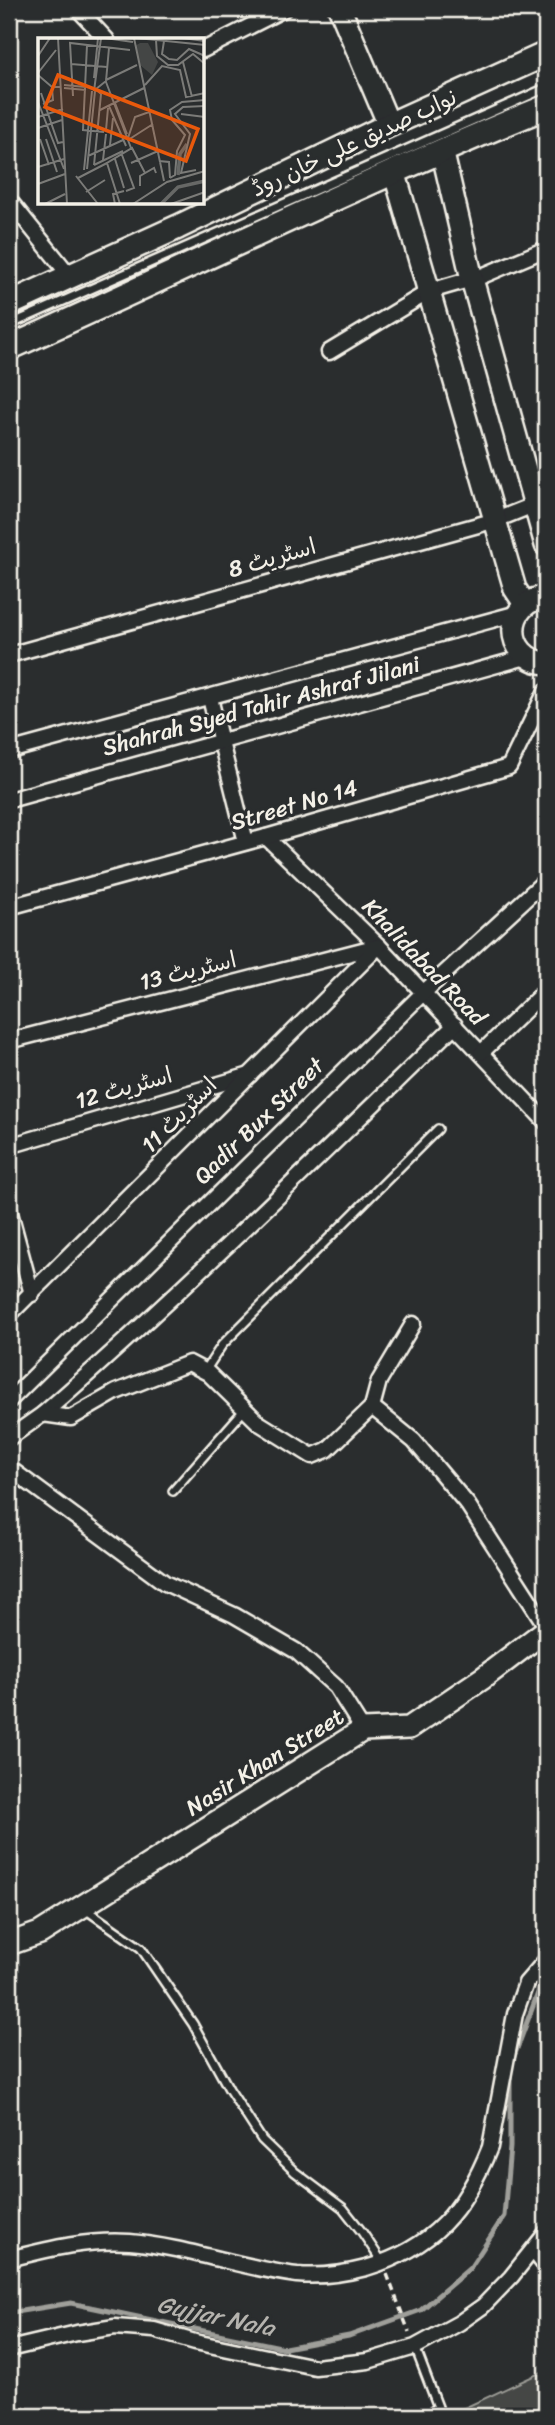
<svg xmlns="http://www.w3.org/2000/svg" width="555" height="2425" viewBox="0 0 555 2425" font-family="Sriracha,'Playpen Sans Arabic',sans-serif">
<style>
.green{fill:#444645;stroke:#9c9c96;stroke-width:2}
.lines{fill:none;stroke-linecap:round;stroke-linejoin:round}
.stream{stroke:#9f9f9a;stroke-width:5}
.lane-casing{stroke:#f4f1e8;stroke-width:12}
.street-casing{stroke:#f4f1e8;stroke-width:19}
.secondary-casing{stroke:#f4f1e8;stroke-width:26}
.primary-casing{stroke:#f4f1e8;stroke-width:28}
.path{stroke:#f4f1e8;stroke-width:3.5;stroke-dasharray:7 5;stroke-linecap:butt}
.lane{stroke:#2a2d2e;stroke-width:7}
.street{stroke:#2a2d2e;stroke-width:14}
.secondary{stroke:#2a2d2e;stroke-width:21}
.primary{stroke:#2a2d2e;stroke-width:23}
.labels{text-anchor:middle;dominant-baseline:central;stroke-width:6;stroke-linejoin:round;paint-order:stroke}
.street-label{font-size:23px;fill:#f4f1e8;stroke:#2a2d2e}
.water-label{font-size:24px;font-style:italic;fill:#b5b3ae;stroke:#2a2d2e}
.inset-river{fill:none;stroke:#676866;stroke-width:3.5}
.inset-road{fill:none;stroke:#7b7b78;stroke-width:2}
.view{fill:#e8590c;fill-opacity:0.15;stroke:#e8590c;stroke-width:3.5}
.inset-edge{fill:none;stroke:#f4f1e8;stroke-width:3.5}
</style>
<rect width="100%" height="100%" fill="#2a2d2e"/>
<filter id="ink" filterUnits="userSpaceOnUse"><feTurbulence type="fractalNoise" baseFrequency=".0143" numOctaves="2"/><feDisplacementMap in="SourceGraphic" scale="14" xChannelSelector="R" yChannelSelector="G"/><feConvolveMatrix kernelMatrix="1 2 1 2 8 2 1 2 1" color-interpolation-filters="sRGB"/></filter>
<g filter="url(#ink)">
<path class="green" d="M 546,2370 L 546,2416 L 447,2416 Z"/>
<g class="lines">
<g class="stream">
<path d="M 513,2059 L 541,1985 L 546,1983"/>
<path d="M 9,2313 L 71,2303 L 285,2348 L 349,2336 L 421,2310 L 470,2268 L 504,2216 L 510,2147 L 510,2072"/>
</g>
<g class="lane-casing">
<g id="lane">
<path d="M 9,325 L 546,88"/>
<path d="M 205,1371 L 222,1345 L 438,1129"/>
<path d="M 173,1491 L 245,1409"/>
<path d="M 85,1909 L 141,1948 L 193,2024 L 229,2089 L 262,2140 L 295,2172 L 343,2208 L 362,2232 L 382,2262"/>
<path d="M 531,2253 L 546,2273"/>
<path d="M 415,2347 L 438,2407 L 427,2416"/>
</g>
</g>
<g class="street-casing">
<g id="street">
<path d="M 78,9 L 107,40"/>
<path d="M 203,50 L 284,9"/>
<path d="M 9,200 L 70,276"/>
<path d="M 329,352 L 430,291 L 482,276 L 546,249"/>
<path d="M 9,655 L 496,520 L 546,500"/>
<path d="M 210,698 L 246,842"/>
<path d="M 9,751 L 518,613"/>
<path d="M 9,800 L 526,657"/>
<path d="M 266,837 L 379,946 L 546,1122"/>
<path d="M 9,907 L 266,837 L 509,767 L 546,691"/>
<path d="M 9,1041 L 378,946"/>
<path d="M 481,1053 L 546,990"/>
<path d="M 9,1146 L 250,1075"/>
<path d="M 9,1209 L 32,1294"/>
<path d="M 9,1315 L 379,946"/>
<path d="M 9,1401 L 423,993 L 546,880"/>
<path d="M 372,1407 L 379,1381 L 413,1324"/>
<path d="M 43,1414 C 185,1290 319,1157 455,1025"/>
<path d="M 9,1438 L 43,1414 L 71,1418 L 116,1392 L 189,1363 L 208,1373 L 259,1423 L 312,1456 L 327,1450 L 372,1407 L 414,1441 L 468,1505 L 546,1626"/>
<path d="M 9,1468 L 165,1583 L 234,1615 L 296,1651 L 336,1687 L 363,1730"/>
<path d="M 9,2259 C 49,2249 88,2239 130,2242 C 186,2247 241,2268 297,2275 C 321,2277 343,2274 366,2268 C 433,2248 465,2210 490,2147 L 515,2014 L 526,1983 L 546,1960"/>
<path d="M 9,2349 L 77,2333 L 115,2327 L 154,2330 L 195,2342 L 315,2367 L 368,2361 L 415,2347 L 459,2323 L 483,2306 L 511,2277 L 546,2233"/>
</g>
</g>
<g class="secondary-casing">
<g id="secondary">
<path d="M 340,9 L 389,125"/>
<path d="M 442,150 L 472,279 L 546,545"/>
<path d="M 394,171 L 515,589 L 525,604"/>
<path d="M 546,597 C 503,601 503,659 546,663"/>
<path d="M 9,1944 L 40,1933 L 363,1730 L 409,1728 L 483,1678 L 546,1630"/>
</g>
</g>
<g class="primary-casing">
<g id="primary">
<path d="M 9,304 L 178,227 L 389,125 L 546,54"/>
<path d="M 9,348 C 188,268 364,181 546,107"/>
</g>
</g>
<path class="path" d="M 387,2274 L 409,2332"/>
<use href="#lane" class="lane"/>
<use href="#street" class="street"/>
<use href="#secondary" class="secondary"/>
<use href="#primary" class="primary"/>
</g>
</g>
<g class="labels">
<g class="street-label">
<text transform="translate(354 143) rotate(-25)">نواب صدیق علی خان روڈ</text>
<text transform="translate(272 558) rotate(-16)">اسٹریٹ 8</text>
<text transform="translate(261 706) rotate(-15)">Shahrah Syed Tahir Ashraf Jilani</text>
<text transform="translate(294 805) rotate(-16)">Street No 14</text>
<text transform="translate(424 962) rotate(46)">Khalidabad Road</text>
<text transform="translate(188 971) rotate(-14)">اسٹریٹ 13</text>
<text transform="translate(124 1088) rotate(-16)">اسٹریٹ 12</text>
<text transform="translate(179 1115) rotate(-45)">اسٹریٹ 11</text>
<text transform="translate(259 1121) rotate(-44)">Qadir Bux Street</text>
<text transform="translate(265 1762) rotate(-32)">Nasir Khan Street</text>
</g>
<g class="water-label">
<text transform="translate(216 2316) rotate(12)">Gujjar Nala</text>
</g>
</g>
<g transform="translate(38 38)">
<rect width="166" height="166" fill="#2a2d2e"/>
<path d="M 102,5 L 110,5 L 120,24 L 114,37 L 102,27 L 97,8 Z" fill="#444645"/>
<path class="inset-river" d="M 140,137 L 142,116 L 149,106M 123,166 L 140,149 L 167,143"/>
<path class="inset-road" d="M 20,0 L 29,166M 67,0 L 95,4M 96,0 L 126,143M 99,0 L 167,7M 144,0 L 167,3M 118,2 L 119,18 L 130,27 L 140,27 L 155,16 L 167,26M 126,3 L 124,16 L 131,21 L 139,22 L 151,11 L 167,18M 49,7 L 45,92 L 66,94M 0,18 L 12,0M 145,24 L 154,59M 33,26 L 69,29M 0,35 L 18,12M 0,37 L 14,49 L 23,49M 56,40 L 60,0M 68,42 L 99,27M 68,44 L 93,110M 26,47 L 48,49M 107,47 L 124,28 L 142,32 L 148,59 L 167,55M 26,50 L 48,52M 56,53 L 63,0M 3,55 L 20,105 L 25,104M 35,58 L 32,5 L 92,12M 0,64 L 26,131M 77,65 L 89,96M 5,66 L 15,62 L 14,50M 71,68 L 88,108M 62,72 L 106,50M 143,76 L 167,79M 0,79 L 25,71M 0,90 L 24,82M 68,92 L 70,70M 90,100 L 97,79 L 114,73M 2,101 L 11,127M 8,101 L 19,134M 90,102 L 115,86M 72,107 L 75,80M 84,117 L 96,150 L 88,153M 50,118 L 85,102M 77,121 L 86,150M 65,122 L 68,96M 121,123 L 131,124 L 132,140M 93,125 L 120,113M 56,127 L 63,56 L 58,51 L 68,43 L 71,10M 56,127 L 85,113M 0,129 L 26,121M 49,131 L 57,53M 46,132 L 54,53M 158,132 L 143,135 L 152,96 L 137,76 L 145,69 L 167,68M 38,138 L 60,166M 40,140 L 69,125M 132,140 L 137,137 L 139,113 L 147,97 L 134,82 L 132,72 L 144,64 L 167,62M 0,146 L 27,136M 102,148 L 102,138 L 116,130 L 118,135M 48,154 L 67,142M 7,166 L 27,156M 77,166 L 75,156 L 86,153M 82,166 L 69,125 L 94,110 L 107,135M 95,166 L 129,144 L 167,133M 133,166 L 167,154"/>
<path class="view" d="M 20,37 L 160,91 L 148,123 L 7,69 Z"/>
<rect width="166" height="166" class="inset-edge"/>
</g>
<rect width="555" height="2425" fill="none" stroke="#2a2d2e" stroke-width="35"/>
<rect x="18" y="18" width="520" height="2390" fill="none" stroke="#f4f1e8" stroke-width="2.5" filter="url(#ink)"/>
</svg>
